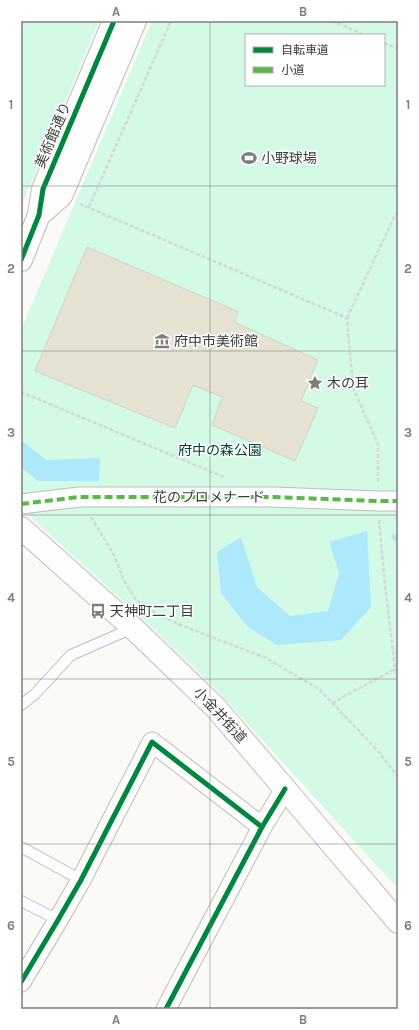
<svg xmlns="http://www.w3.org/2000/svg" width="419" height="1030" viewBox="0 0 419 1030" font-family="Karla,'Noto Sans JP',sans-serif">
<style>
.green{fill:#d3fae5;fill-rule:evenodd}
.water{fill:#ade9fc}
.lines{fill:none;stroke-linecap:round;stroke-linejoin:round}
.stream{stroke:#ade9fc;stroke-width:5.5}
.building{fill:#e7e3d3;stroke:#d0d0cd}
.lane-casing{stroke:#bfbebb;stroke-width:12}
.street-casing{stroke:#bfbebb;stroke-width:21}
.secondary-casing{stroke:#bfbebb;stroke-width:24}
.primary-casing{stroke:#bfbebb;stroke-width:24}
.path{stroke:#d7d7d6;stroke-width:2.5;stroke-dasharray:4 2;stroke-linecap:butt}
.lane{stroke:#fefefe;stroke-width:10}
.street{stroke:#fefefe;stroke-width:19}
.secondary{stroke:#fefefe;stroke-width:22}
.primary{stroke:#fefefe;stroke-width:22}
.quiet{stroke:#58b947;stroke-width:4;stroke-dasharray:8 4;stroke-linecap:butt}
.cycleway-casing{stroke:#fff;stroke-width:8}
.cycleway{stroke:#00873e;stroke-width:5}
.grid{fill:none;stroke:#7f7e7b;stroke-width:1;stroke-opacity:0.55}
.labels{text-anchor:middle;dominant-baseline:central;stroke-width:3;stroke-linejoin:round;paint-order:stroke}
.street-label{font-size:14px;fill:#3c3c39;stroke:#fff}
.poi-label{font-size:14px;fill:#3c3c39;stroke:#fff;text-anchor:start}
.park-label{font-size:14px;fill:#00432c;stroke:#fff}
.neatline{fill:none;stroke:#7f7e7b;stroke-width:1.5}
.grid-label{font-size:13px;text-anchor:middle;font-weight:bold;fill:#7f7e7b}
</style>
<rect width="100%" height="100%" fill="#fbfaf6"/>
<g class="green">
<path d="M 21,21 L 99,21 L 21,207 Z"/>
<path d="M 152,21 L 398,21 L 398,889 L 214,687 L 156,631 L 21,508 L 21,330 ZM 246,35 L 384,35 L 384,85 L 246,85 Z"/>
</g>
<g class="water">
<path d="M 21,440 L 46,460 L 100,458 L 99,481 L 38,481 L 21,467 Z"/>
<path d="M 367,531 L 371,607 L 341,640 L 277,645 L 248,627 L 221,593 L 217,552 L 241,537 L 257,587 L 290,616 L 328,611 L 339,573 L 329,542 Z"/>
</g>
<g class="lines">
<path class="stream" d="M 394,537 L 398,540"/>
</g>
<path class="building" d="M 87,247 L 239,312 L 234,322 L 318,360 L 301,401 L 318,408 L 295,461 L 212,425 L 222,397 L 193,385 L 175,428 L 35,371 Z"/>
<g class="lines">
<g class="lane-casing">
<g id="lane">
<path d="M 21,705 L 35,694 L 71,655 L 133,628"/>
<path d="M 21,847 L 81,880"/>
<path d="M 21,901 L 58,920"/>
</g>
</g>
<g class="street-casing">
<g id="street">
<path d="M 21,504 L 79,497 L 273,497 L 378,501 L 398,501"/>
<path d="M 21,982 L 58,920 L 81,880 L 152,742 L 262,827"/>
<path d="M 166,1009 L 262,827 L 285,789"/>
</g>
</g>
<g class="secondary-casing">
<g id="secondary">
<path d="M 39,215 L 61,196 L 135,21"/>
<path d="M 21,260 L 39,215 L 43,189 L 114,21"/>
</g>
</g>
<g class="primary-casing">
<path id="primary" d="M 21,528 L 133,628 L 216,708 L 285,789 L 398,922"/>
</g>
<g class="path">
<path d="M 332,21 L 365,35"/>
<path d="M 384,43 L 398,49"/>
<path d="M 80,204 L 347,318 L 353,388 L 378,444 L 378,483"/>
<path d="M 89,207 L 171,21"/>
<path d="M 347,318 L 395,215 L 398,213"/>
<path d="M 21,392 L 224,477"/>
<path d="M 91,517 L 114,555 L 124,581 L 134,597 L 145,608 L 178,624 L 266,658 L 319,689 L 378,751 L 398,777"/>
<path d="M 379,520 L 385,585 L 395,669 L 398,675"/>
<path d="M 332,703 L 395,669"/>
</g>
<use href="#lane" class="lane"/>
<use href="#street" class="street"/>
<use href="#secondary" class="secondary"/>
<use href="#primary" class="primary"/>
<path class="quiet" d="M 21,504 L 79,497 L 273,497 L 378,501 L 398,501"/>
<g class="cycleway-casing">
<g id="cycleway">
<path d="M 21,260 L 39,215 L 43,189 L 114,21"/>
<path d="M 21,982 L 58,920 L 81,880 L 152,742 L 262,827"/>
<path d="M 166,1009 L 262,827 L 285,789"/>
</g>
</g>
<use href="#cycleway" class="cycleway"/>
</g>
<path class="grid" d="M 210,21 L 210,1009M 21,186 L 398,186M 21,351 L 398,351M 21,515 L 398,515M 21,679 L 398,679M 21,844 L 398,844"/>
<defs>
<g id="stadium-bare" transform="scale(1.2)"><path d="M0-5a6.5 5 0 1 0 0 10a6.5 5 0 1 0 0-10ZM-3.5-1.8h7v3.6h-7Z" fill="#7f7e7b" stroke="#fff" stroke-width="2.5" paint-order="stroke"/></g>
<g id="museum-bare" transform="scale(1.2)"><path d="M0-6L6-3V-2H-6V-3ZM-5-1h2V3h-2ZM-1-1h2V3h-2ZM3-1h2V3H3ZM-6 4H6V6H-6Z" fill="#7f7e7b" stroke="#fff" stroke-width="2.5" paint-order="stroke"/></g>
<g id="sight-bare" transform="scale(1.2)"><path d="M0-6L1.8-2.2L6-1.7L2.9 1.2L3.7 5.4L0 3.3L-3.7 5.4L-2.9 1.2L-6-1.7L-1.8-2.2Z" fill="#7f7e7b" stroke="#fff" stroke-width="2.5" paint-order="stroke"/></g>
<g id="bus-bare" transform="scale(1.2)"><path d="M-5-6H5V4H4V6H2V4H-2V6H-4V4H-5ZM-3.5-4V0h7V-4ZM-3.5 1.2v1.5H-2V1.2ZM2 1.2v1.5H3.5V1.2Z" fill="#7f7e7b" stroke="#fff" stroke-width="2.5" paint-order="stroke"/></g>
</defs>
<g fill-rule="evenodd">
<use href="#stadium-bare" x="249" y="158"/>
<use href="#museum-bare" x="162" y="341"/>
<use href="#sight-bare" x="315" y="383"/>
<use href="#bus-bare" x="98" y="611"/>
</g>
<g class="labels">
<g class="street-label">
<text transform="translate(53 135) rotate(-67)">美術館通り</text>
<text x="209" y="497">花のプロメナード</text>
<text transform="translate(220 715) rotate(47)">小金井街道</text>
</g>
<g class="poi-label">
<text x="261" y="158">小野球場</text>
<text x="174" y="341">府中市美術館</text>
<text x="327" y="383">木の耳</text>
<text x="110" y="611">天神町二丁目</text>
</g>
<g class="park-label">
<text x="220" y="450">府中の森公園</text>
</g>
</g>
<rect width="419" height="1030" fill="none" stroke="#ffffff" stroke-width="44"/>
<rect x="245" y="34" width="140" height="52" fill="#ffffff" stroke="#b1b1b0"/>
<rect x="253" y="47" width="20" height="6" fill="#00873e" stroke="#b1b1b0"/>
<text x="281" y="54" font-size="12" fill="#3c3c39">自転車道</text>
<rect x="253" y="67" width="20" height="6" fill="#58b947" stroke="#b1b1b0"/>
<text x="281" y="74" font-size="12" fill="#3c3c39">小道</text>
<rect x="22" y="22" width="375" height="986" class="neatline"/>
<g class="grid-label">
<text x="116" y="16">A</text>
<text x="303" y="16">B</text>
<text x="11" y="109">1</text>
<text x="408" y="109">1</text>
<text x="11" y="273">2</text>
<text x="408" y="273">2</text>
<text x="11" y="437">3</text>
<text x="408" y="437">3</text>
<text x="11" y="602">4</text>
<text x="408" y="602">4</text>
<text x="11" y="766">5</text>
<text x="408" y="766">5</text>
<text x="11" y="930">6</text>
<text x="408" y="930">6</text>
<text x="116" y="1024">A</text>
<text x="303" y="1024">B</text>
</g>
</svg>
